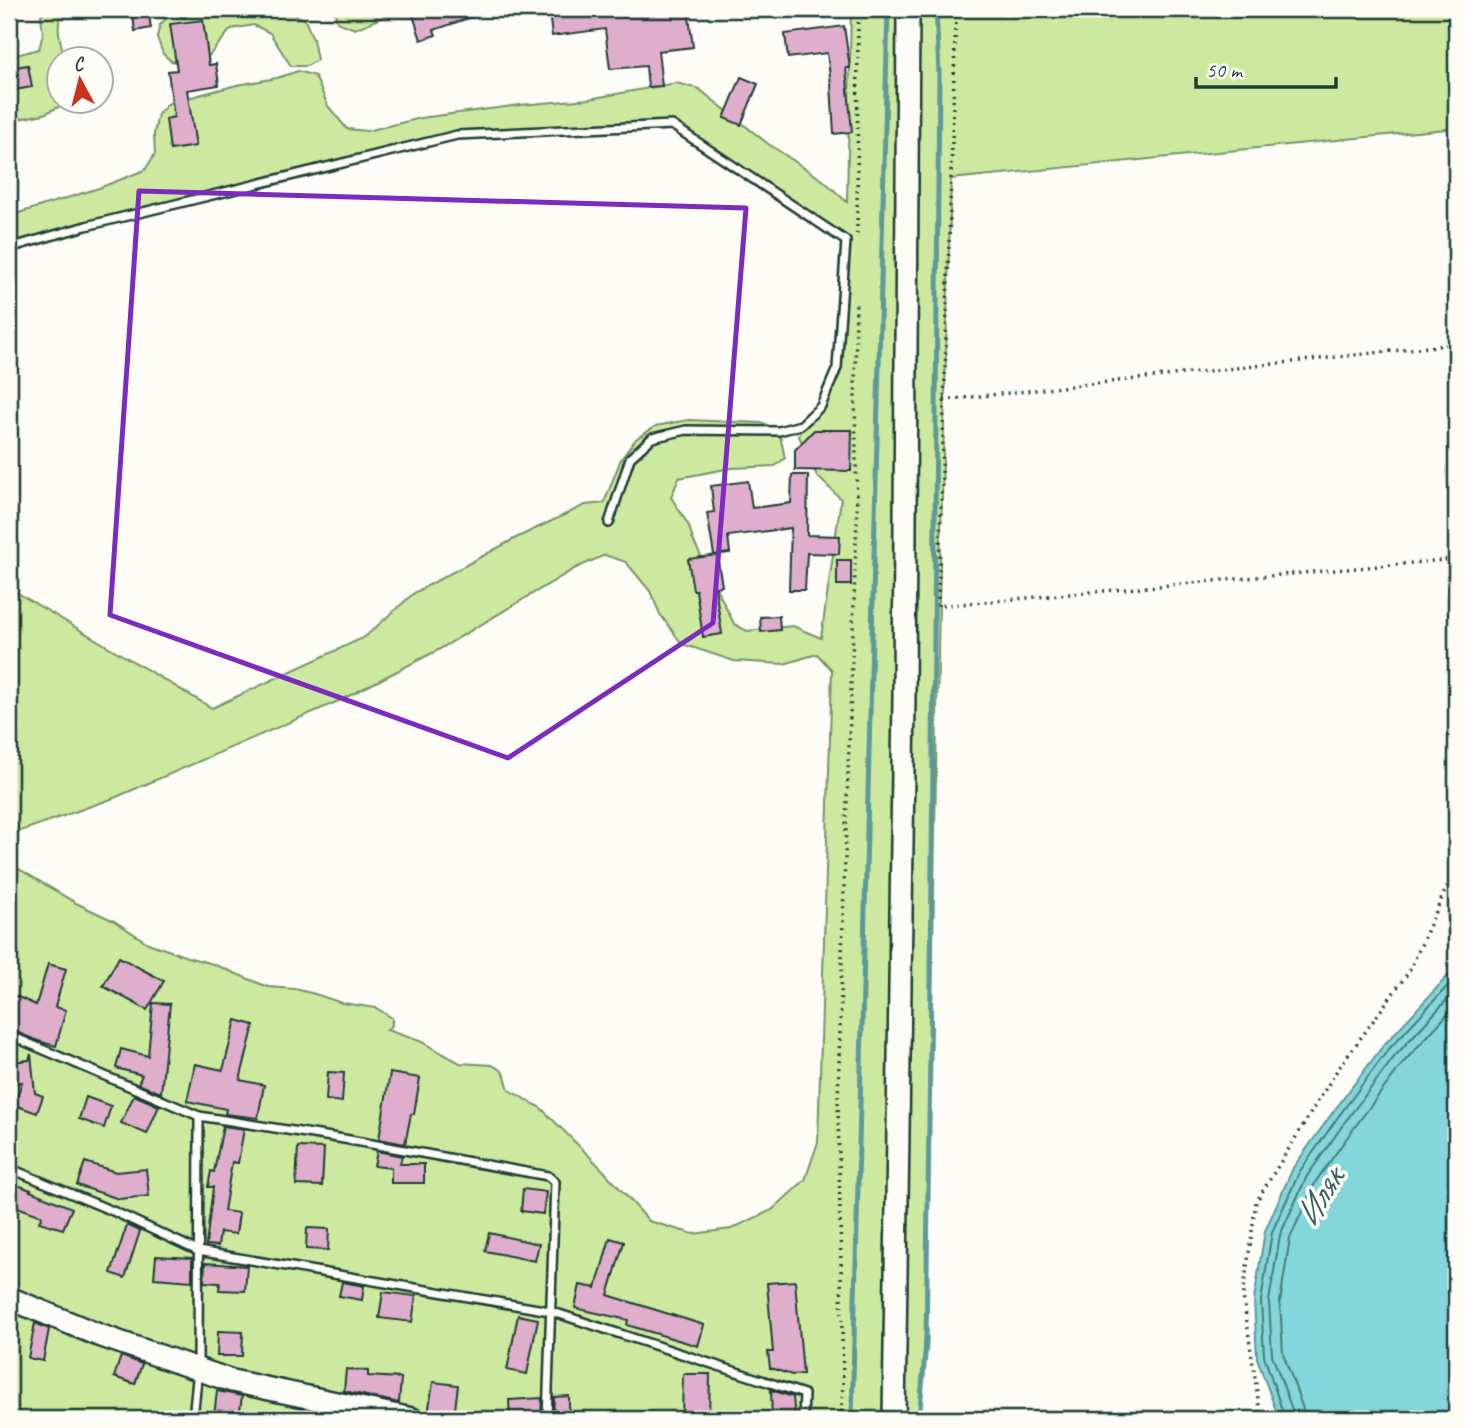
<svg xmlns="http://www.w3.org/2000/svg" width="1465" height="1428" viewBox="0 0 1465 1428" font-family="Caveat,sans-serif">
<style>
.green{fill:#cde9a0;stroke:#76936a;stroke-width:2}
.water{fill:#84d6db;stroke:#5c9998;stroke-width:2}
.lines{fill:none;stroke-linecap:round;stroke-linejoin:round}
.shore{stroke:#477a77;stroke-width:2}
.stream{stroke:#5c9998;stroke-width:5}
.building{fill:#dfaecd;stroke:#1f3d34;stroke-width:2}
.lane-casing{stroke:#1f3d34;stroke-width:12}
.secondary-casing{stroke:#1f3d34;stroke-width:26}
.path{stroke:#1f3d34;stroke-width:3.5;stroke-dasharray:2 5;stroke-linecap:butt}
.lane{stroke:#fdfcf7;stroke-width:7}
.secondary{stroke:#fdfcf7;stroke-width:21}
.marked{fill:none;stroke:#7b2cbf;stroke-width:5;stroke-linejoin:round}
.labels{text-anchor:middle;dominant-baseline:central;stroke-width:7;stroke-linejoin:round;paint-order:stroke}
.water-label{font-size:35px;font-style:italic;fill:#38635e;stroke:#fdfcf7}
</style>
<rect width="100%" height="100%" fill="#fdfcf7"/>
<filter id="ink" filterUnits="userSpaceOnUse"><feTurbulence type="fractalNoise" baseFrequency=".0143" numOctaves="2"/><feDisplacementMap in="SourceGraphic" scale="14" xChannelSelector="R" yChannelSelector="G"/><feConvolveMatrix kernelMatrix="1 2 1 2 8 2 1 2 1" color-interpolation-filters="sRGB"/></filter>
<g filter="url(#ink)">
<g class="green">
<path d="M 46,9 L 65,9 C 53,23 61,43 65,59 L 60,60 L 60,102 L 68,102 L 67,103 L 44,114 L 9,121 L 9,57 L 39,49 L 43,34 L 41,15 Z"/>
<path d="M 181,9 L 277,9 L 286,10 L 305,20 L 313,39 L 317,60 L 307,66 L 291,66 L 270,33 L 254,25 L 231,29 L 208,57 L 186,64 L 171,61 L 163,54 L 157,37 L 160,25 L 170,14 Z"/>
<path d="M 339,9 L 391,9 L 386,16 L 355,29 L 337,22 L 335,12 Z"/>
<path d="M 851,9 L 1456,9 L 1456,128 L 951,179 L 939,599 L 927,1295 L 920,1419 L 9,1419 L 9,863 L 76,903 L 114,921 L 148,943 L 187,957 L 213,964 L 268,987 L 295,989 L 315,994 L 342,1003 L 376,1008 L 392,1018 L 392,1025 L 387,1030 L 420,1041 L 460,1063 L 492,1065 L 501,1070 L 505,1076 L 509,1090 L 541,1108 L 603,1170 L 649,1221 L 693,1234 L 731,1229 L 772,1210 L 805,1180 L 818,1142 L 832,670 L 817,654 L 784,664 L 734,661 L 682,644 L 660,614 L 650,591 L 626,562 L 605,555 L 576,568 L 438,650 L 341,700 L 114,798 L 9,835 L 9,588 L 212,708 L 365,637 L 414,593 L 516,538 L 585,505 L 604,503 L 621,459 L 636,439 L 656,426 L 688,420 L 736,422 L 763,423 L 779,431 L 785,458 L 775,466 L 731,468 L 679,478 L 671,497 L 689,526 L 693,540 L 734,624 L 747,631 L 793,626 L 821,638 L 841,499 L 817,476 L 799,436 L 801,425 L 821,406 L 837,368 L 846,240 L 672,125 L 457,135 L 88,229 L 9,252 L 9,216 L 99,188 L 145,170 L 155,154 L 154,134 L 158,114 L 169,103 L 237,85 L 277,78 L 298,71 L 315,76 L 328,106 L 347,129 L 367,131 L 421,118 L 520,105 L 589,99 L 676,83 L 699,89 L 767,143 L 824,181 L 847,202 Z"/>
</g>
<path class="water" d="M 1456,967 L 1456,1419 L 1279,1419 L 1257,1358 L 1254,1300 L 1265,1231 L 1293,1168 L 1333,1112 L 1383,1046 Z"/>
<g class="lines">
<g class="shore">
<path d="M 1285,1419 L 1264,1356 L 1261,1301 L 1272,1232 L 1300,1171 L 1338,1117 L 1388,1050 L 1456,977"/>
<path d="M 1293,1419 L 1293,1412 L 1272,1355 L 1269,1301 L 1280,1235 L 1307,1176 L 1345,1122 L 1395,1056 L 1456,990"/>
<path d="M 1304,1419 L 1303,1409 L 1283,1353 L 1280,1302 L 1290,1238 L 1316,1181 L 1354,1128 L 1403,1063 L 1456,1005"/>
</g>
<g class="stream">
<path d="M 852,1419 L 888,9"/>
<path d="M 919,1419 L 926,1344 L 931,977 L 939,73 L 936,9"/>
</g>
</g>
<g class="building">
<path d="M 132,9 L 148,9 L 151,28 L 135,31 Z"/>
<path d="M 411,9 L 488,9 L 489,11 L 434,30 L 436,35 L 421,40 Z"/>
<path d="M 576,9 L 594,9 L 595,13 L 632,9 L 688,9 L 693,47 L 658,51 L 662,86 L 648,87 L 646,66 L 610,69 L 605,29 L 552,36 L 549,12 Z"/>
<path d="M 203,20 L 209,65 L 216,64 L 219,85 L 187,90 L 196,146 L 170,150 L 166,119 L 174,117 L 168,71 L 177,70 L 170,24 Z"/>
<path d="M 844,26 L 850,68 L 846,68 L 852,132 L 834,134 L 831,84 L 827,53 L 788,58 L 785,34 Z"/>
<path d="M 28,65 L 32,87 L 9,91 L 9,68 Z"/>
<path d="M 741,77 L 758,84 L 741,125 L 724,118 Z"/>
<path d="M 814,430 L 852,430 L 851,471 L 795,470 L 795,450 Z"/>
<path d="M 792,475 L 808,475 L 807,535 L 840,536 L 839,554 L 807,553 L 805,590 L 789,590 L 791,528 L 728,536 L 730,553 L 714,555 L 707,513 L 714,512 L 711,486 L 748,481 L 752,508 L 791,503 Z"/>
<path d="M 717,555 L 722,586 L 715,587 L 722,634 L 703,637 L 696,590 L 693,590 L 688,559 Z"/>
<rect x="837" y="560" width="14" height="25"/>
<path d="M 779,616 L 780,630 L 761,632 L 760,617 Z"/>
<path d="M 119,957 L 164,981 L 147,1010 L 103,986 Z"/>
<path d="M 48,964 L 66,969 L 55,1007 L 66,1010 L 56,1046 L 38,1041 L 9,1029 L 9,993 L 36,1005 Z"/>
<path d="M 153,1003 L 170,1004 L 161,1093 L 138,1084 L 142,1075 L 116,1068 L 121,1049 L 148,1056 Z"/>
<path d="M 236,1020 L 254,1025 L 240,1080 L 264,1085 L 258,1118 L 225,1114 L 226,1109 L 187,1101 L 195,1064 L 223,1070 Z"/>
<path d="M 31,1054 L 35,1093 L 43,1096 L 37,1113 L 14,1105 L 22,1082 L 12,1083 L 11,1062 L 29,1060 Z"/>
<path d="M 328,1072 L 344,1073 L 342,1102 L 326,1100 Z"/>
<path d="M 390,1073 L 420,1078 L 414,1114 L 411,1114 L 405,1144 L 379,1139 Z"/>
<path d="M 134,1095 L 159,1106 L 147,1134 L 121,1123 Z"/>
<path d="M 86,1097 L 111,1106 L 104,1128 L 79,1119 Z"/>
<path d="M 223,1126 L 244,1129 L 238,1163 L 232,1162 L 224,1211 L 239,1213 L 236,1234 L 220,1232 L 218,1246 L 206,1245 L 213,1187 L 208,1187 L 211,1171 L 214,1172 Z"/>
<path d="M 298,1147 L 324,1148 L 322,1186 L 296,1185 Z"/>
<path d="M 377,1151 L 402,1156 L 400,1164 L 424,1164 L 424,1183 L 391,1183 L 391,1168 L 374,1166 Z"/>
<path d="M 85,1162 L 116,1172 L 146,1169 L 149,1196 L 119,1199 L 77,1185 Z"/>
<path d="M 9,1182 L 31,1190 L 30,1191 L 72,1208 L 63,1229 L 39,1222 L 42,1216 L 9,1204 Z"/>
<path d="M 523,1189 L 546,1192 L 543,1214 L 521,1211 Z"/>
<path d="M 127,1225 L 140,1231 L 125,1278 L 111,1273 Z"/>
<path d="M 307,1228 L 329,1229 L 328,1250 L 306,1249 Z"/>
<path d="M 489,1233 L 539,1244 L 535,1261 L 485,1251 Z"/>
<path d="M 610,1238 L 624,1242 L 608,1295 L 704,1325 L 698,1346 L 627,1325 L 628,1320 L 575,1308 L 580,1285 L 596,1288 Z"/>
<path d="M 156,1256 L 192,1258 L 192,1281 L 154,1278 Z"/>
<path d="M 205,1263 L 247,1266 L 245,1291 L 219,1290 L 220,1283 L 204,1282 Z"/>
<path d="M 795,1281 L 803,1374 L 792,1375 L 770,1368 L 768,1352 L 773,1352 L 767,1283 Z"/>
<path d="M 342,1282 L 364,1286 L 362,1300 L 339,1296 Z"/>
<path d="M 383,1292 L 416,1296 L 412,1322 L 379,1318 Z"/>
<path d="M 518,1315 L 538,1319 L 527,1374 L 507,1370 Z"/>
<path d="M 35,1323 L 49,1329 L 43,1361 L 28,1358 Z"/>
<path d="M 218,1331 L 243,1332 L 242,1356 L 217,1356 Z"/>
<path d="M 121,1356 L 142,1364 L 135,1384 L 114,1377 Z"/>
<path d="M 346,1369 L 368,1371 L 368,1376 L 401,1378 L 399,1403 L 344,1391 Z"/>
<path d="M 683,1374 L 710,1374 L 709,1419 L 682,1419 Z"/>
<path d="M 433,1382 L 458,1385 L 454,1417 L 428,1414 Z"/>
<path d="M 771,1390 L 793,1397 L 795,1419 L 772,1419 Z"/>
<path d="M 217,1391 L 242,1396 L 239,1418 L 214,1416 Z"/>
<path d="M 569,1396 L 569,1419 L 553,1419 L 554,1397 Z"/>
<path d="M 542,1398 L 541,1419 L 510,1419 L 509,1400 Z"/>
</g>
<g class="lines">
<g class="lane-casing">
<g id="lane">
<path d="M 182,9 L 183,12"/>
<path d="M 9,248 L 86,226 L 457,135 L 672,125 L 846,241 L 837,368 L 821,406 L 801,425 L 779,431 L 686,430 L 652,438 L 630,458 L 609,523"/>
<path d="M 9,1035 L 199,1116"/>
<path d="M 9,1168 L 115,1212 L 198,1251 L 550,1311 L 804,1394 L 803,1419"/>
<path d="M 193,1419 L 198,1369 L 199,1116 L 344,1139 L 548,1176 L 555,1182 L 547,1419"/>
</g>
</g>
<g class="secondary-casing">
<g id="secondary">
<path d="M 9,1298 L 96,1334 L 232,1381 L 412,1419"/>
<path d="M 894,1419 L 904,698 L 908,9"/>
</g>
</g>
<g class="path">
<path d="M 956,9 L 938,606 L 1456,559"/>
<path d="M 857,234 L 858,9"/>
<path d="M 944,400 L 1456,344"/>
<path d="M 841,1419 L 843,1386 L 838,1101 L 844,886 L 857,517 L 855,392 L 856,301"/>
<path d="M 1261,1419 L 1243,1296 L 1256,1202 L 1336,1072 L 1410,970 L 1456,866"/>
</g>
<use href="#lane" class="lane"/>
<use href="#secondary" class="secondary"/>
</g>
</g>
<path class="marked" d="M 139,191 L 746,208 L 713,623 L 508,758 L 110,615 Z"/>
<g class="labels">
<g class="water-label">
<text transform="translate(1319 1197) rotate(-59)">Иляк</text>
</g>
</g>
<rect width="1465" height="1428" fill="none" stroke="#fdfcf7" stroke-width="35"/>
<rect x="18" y="18" width="1430" height="1393" fill="none" stroke="#1f3d34" stroke-width="2.5" filter="url(#ink)"/>
<g transform="translate(80 80) rotate(353)"><circle r="33" fill="#fdfcf7" stroke="#a4b0a9" stroke-width="2"/>
<path d="M0-5L12 26L0 18L-12 26Z" fill="#c8321e"/>
<text y="-10" font-size="19" font-weight="bold" text-anchor="middle" fill="#1f3d34">С</text>
</g>
<path d="M1196 77v10h140v-10" fill="none" stroke="#1f3d34" stroke-width="3.5"/>
<text x="1206" y="77" font-size="21" fill="#1f3d34" stroke="#fdfcf7" stroke-width="5" paint-order="stroke">50 m</text>
</svg>
